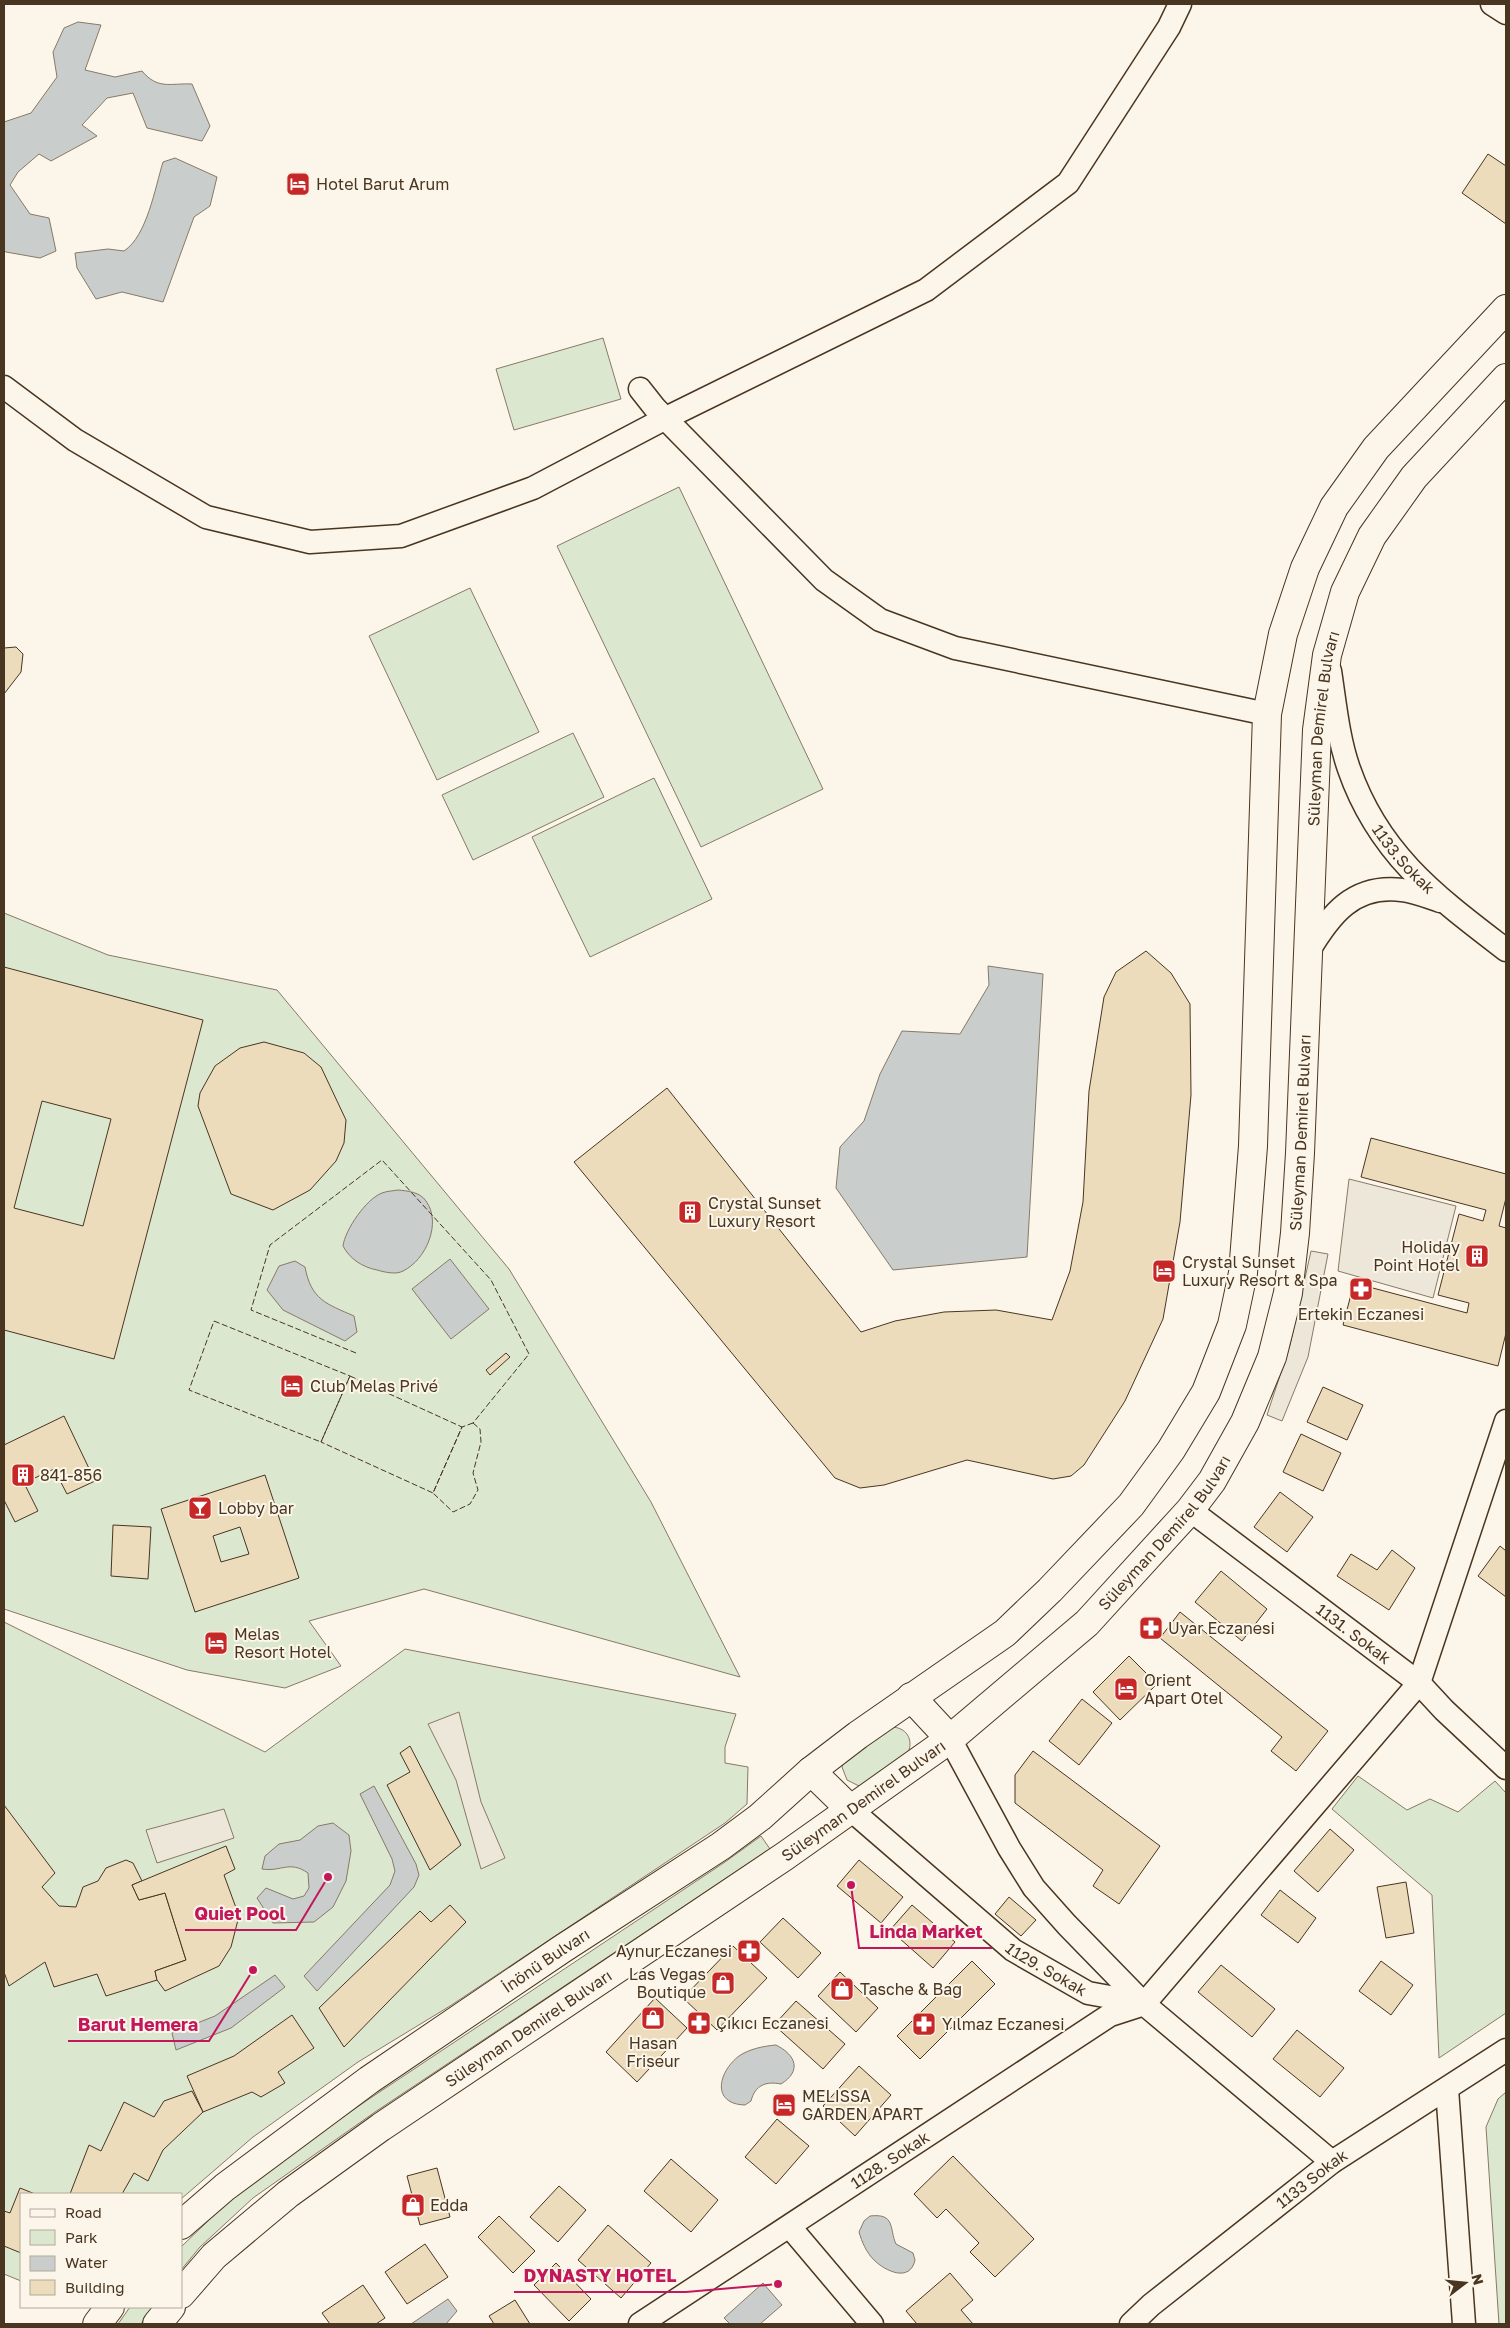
<svg xmlns="http://www.w3.org/2000/svg" width="1510" height="2328" viewBox="0 0 1510 2328" font-family="'Golos Text',sans-serif">
<style>
.green{fill:#dce7d0;stroke:#887966}
.parking{fill:#ede7d9;stroke:#887966}
.water{fill:#c9cecd;stroke:#887966}
.building{fill:#ecdcbc;stroke:#4a3520;fill-rule:evenodd}
.lines{fill:none;stroke-linecap:round;stroke-linejoin:round}
.minor-casing{stroke:#4a3520;stroke-width:25}
.secondary-casing{stroke:#4a3520;stroke-width:30}
.minor{stroke:#fbf6e9;stroke-width:22}
.secondary{stroke:#fbf6e9;stroke-width:28}
.fence{stroke:#4a3520;stroke-width:1;stroke-dasharray:6 2.5;stroke-linecap:butt}
.labels{text-anchor:middle;dominant-baseline:central;stroke-width:4;stroke-linejoin:round;paint-order:stroke}
.poi-label{font-size:16px;fill:#4a3520;stroke:#fbf6e9;text-anchor:start}
.street-label{font-size:16px;fill:#4a3520;stroke:#fbf6e9}
.leader{fill:none;stroke:#c2185b;stroke-width:2}
.callout-dot{fill:#c2185b;stroke:#fbf6e9;stroke-width:2}
.callout-label{font-size:18px;text-anchor:middle;font-weight:bold;fill:#c2185b;stroke:#fbf6e9;stroke-width:4;stroke-linejoin:round;paint-order:stroke}
</style>
<rect width="100%" height="100%" fill="#fbf6e9"/>
<g class="green">
<path d="M 603,338 L 621,399 L 514,430 L 496,369 Z"/>
<path d="M 679,487 L 823,789 L 701,847 L 557,546 Z"/>
<path d="M 470,588 L 539,732 L 437,780 L 369,636 Z"/>
<path d="M 573,733 L 604,797 L 473,860 L 442,795 Z"/>
<path d="M 654,778 L 712,899 L 590,957 L 532,837 Z"/>
<path d="M 4,913 L 108,955 L 277,990 L 509,1269 L 651,1502 L 740,1677 L 424,1589 L 309,1621 L 341,1666 L 285,1688 L 187,1670 L 4,1609 Z"/>
<path d="M 4,1622 L 265,1752 L 405,1649 L 736,1714 L 725,1747 L 725,1763 L 748,1767 L 747,1804 L 725,1823 L 450,2006 L 358,2062 L 253,2137 L 181,2199 L 181,2194 L 21,2194 L 21,2281 L 4,2274 Z"/>
<path d="M 891,1727 C 906,1727 914,1739 908,1753 L 866,1784 L 859,1786 L 847,1780 L 842,1767 L 844,1761 Z"/>
<path d="M 1358,1776 L 1407,1810 L 1430,1799 L 1458,1812 L 1495,1781 L 1506,1793 L 1506,2013 L 1439,2058 L 1432,1895 L 1332,1809 Z"/>
<path d="M 761,1836 L 770,1849 L 375,2112 L 253,2198 L 200,2247 L 181,2270 L 181,2247 L 238,2192 L 294,2151 L 366,2101 L 725,1862 Z"/>
<path d="M 1506,2092 L 1506,2324 L 1499,2324 L 1486,2127 L 1498,2099 Z"/>
<path d="M 130,2307 L 153,2307 L 141,2324 L 118,2324 Z"/>
</g>
<g class="parking">
<path d="M 1349,1179 L 1456,1206 L 1433,1298 L 1338,1271 Z"/>
<path d="M 1311,1251 L 1328,1254 L 1308,1357 L 1282,1421 L 1267,1415 L 1290,1345 Z"/>
<path d="M 459,1712 L 481,1802 L 505,1858 L 481,1869 L 456,1780 L 428,1724 Z"/>
<path d="M 224,1809 L 234,1838 L 157,1863 L 146,1830 Z"/>
</g>
<g class="water">
<path d="M 78,22 L 101,25 L 85,70 L 115,77 L 142,71 C 158,90 170,83 192,84 L 210,126 L 202,141 L 147,128 L 133,93 L 107,98 L 82,125 L 97,136 L 51,161 L 39,154 L 18,172 L 10,185 L 30,214 L 49,218 L 56,251 L 40,258 L 6,252 L 4,251 L 4,122 L 31,113 L 57,77 L 53,52 L 64,28 Z"/>
<path d="M 175,158 L 217,177 L 210,206 L 194,217 L 163,302 L 122,292 L 96,299 L 77,268 L 75,253 L 108,249 L 124,251 C 147,236 155,188 163,162 Z"/>
<path d="M 988,966 L 1043,974 L 1027,1257 L 893,1270 L 836,1188 L 840,1147 L 864,1121 L 880,1074 L 902,1031 L 960,1034 L 989,985 Z"/>
<path d="M 398,1190 C 408,1191 420,1192 426,1201 C 442,1223 426,1260 403,1271 C 396,1275 384,1272 377,1270 C 362,1267 350,1259 343,1246 C 345,1230 366,1199 382,1193 C 387,1191 393,1191 398,1190 Z"/>
<path d="M 450,1259 L 489,1309 L 451,1339 L 412,1289 Z"/>
<path d="M 295,1261 L 305,1267 C 311,1300 327,1304 354,1316 L 357,1332 L 345,1341 L 283,1310 L 267,1290 L 279,1266 Z"/>
<path d="M 374,1786 L 416,1864 L 419,1875 L 414,1887 L 317,1991 L 304,1976 L 390,1885 L 395,1871 L 392,1859 L 360,1794 Z"/>
<path d="M 333,1823 L 349,1835 L 351,1851 L 346,1881 L 333,1907 L 314,1922 L 273,1923 L 257,1898 L 266,1888 L 293,1899 L 304,1896 L 309,1888 L 308,1873 C 289,1860 282,1872 262,1869 L 265,1856 L 279,1844 L 300,1840 L 318,1826 Z"/>
<path d="M 275,1975 L 285,1987 L 231,2028 L 176,2050 L 172,2033 L 215,2016 Z"/>
<path d="M 776,2045 C 796,2055 802,2071 781,2084 C 766,2081 755,2085 751,2101 L 745,2105 C 711,2104 718,2072 739,2056 C 749,2049 764,2046 776,2045 Z"/>
<path d="M 870,2216 C 896,2213 889,2229 896,2244 L 913,2253 L 915,2260 C 910,2283 885,2271 874,2260 C 866,2252 862,2242 859,2232 L 864,2221 Z"/>
<path d="M 763,2283 L 782,2305 L 760,2324 L 730,2324 L 724,2318 Z"/>
<path d="M 448,2299 L 457,2311 L 446,2324 L 411,2324 Z"/>
</g>
<g class="building">
<path d="M 1488,154 L 1506,166 L 1506,224 L 1462,193 Z"/>
<path d="M 16,647 L 23,654 L 21,672 L 4,694 L 4,648 Z"/>
<path d="M 1146,951 L 1171,973 L 1190,1004 L 1191,1095 L 1180,1222 L 1163,1319 L 1125,1401 L 1084,1465 L 1071,1476 L 1053,1479 L 967,1460 L 884,1485 L 860,1488 L 835,1478 L 574,1162 L 667,1088 L 861,1332 L 895,1321 L 944,1312 L 996,1310 L 1052,1320 L 1070,1271 L 1083,1202 L 1089,1091 L 1104,997 L 1116,972 Z"/>
<path d="M 4,967 L 203,1020 L 114,1359 L 4,1330 ZM 42,1101 L 111,1119 L 83,1226 L 14,1208 Z"/>
<path d="M 264,1042 L 304,1053 L 321,1067 L 346,1120 L 344,1143 L 336,1161 L 310,1190 L 273,1210 L 231,1194 L 198,1106 L 200,1093 L 215,1066 L 240,1048 Z"/>
<path d="M 1371,1138 L 1506,1174 L 1506,1198 L 1499,1226 L 1506,1228 L 1506,1333 L 1498,1366 L 1343,1325 L 1354,1283 L 1467,1313 L 1469,1303 L 1438,1295 L 1459,1214 L 1483,1221 L 1486,1210 L 1361,1177 Z"/>
<path d="M 506,1353 L 510,1357 L 490,1375 L 486,1370 Z"/>
<path d="M 1323,1387 L 1363,1405 L 1347,1440 L 1307,1422 Z"/>
<path d="M 64,1416 L 95,1481 L 67,1494 L 54,1469 L 24,1483 L 38,1511 L 15,1522 L 4,1500 L 4,1445 Z"/>
<path d="M 1301,1434 L 1341,1453 L 1323,1491 L 1283,1472 Z"/>
<path d="M 265,1475 L 299,1578 L 195,1612 L 161,1509 ZM 240,1527 L 249,1554 L 221,1562 L 213,1536 Z"/>
<path d="M 1280,1492 L 1313,1517 L 1287,1552 L 1254,1527 Z"/>
<path d="M 113,1525 L 151,1527 L 148,1579 L 111,1576 Z"/>
<path d="M 1500,1546 L 1506,1551 L 1506,1597 L 1478,1576 Z"/>
<path d="M 1392,1550 L 1415,1568 L 1389,1610 L 1337,1576 L 1351,1554 L 1377,1570 Z"/>
<path d="M 1221,1571 L 1267,1609 L 1242,1641 L 1195,1602 Z"/>
<path d="M 1180,1612 L 1328,1731 L 1296,1771 L 1271,1751 L 1282,1737 L 1160,1638 Z"/>
<path d="M 1129,1656 L 1157,1684 L 1120,1720 L 1093,1692 Z"/>
<path d="M 1082,1699 L 1112,1723 L 1079,1765 L 1049,1741 Z"/>
<path d="M 410,1746 L 461,1845 L 430,1870 L 387,1785 L 410,1772 L 400,1753 Z"/>
<path d="M 1033,1751 L 1160,1846 L 1119,1904 L 1093,1886 L 1103,1870 L 1015,1803 L 1015,1775 Z"/>
<path d="M 4,1805 L 55,1873 L 42,1887 L 59,1906 L 76,1907 L 83,1887 L 98,1881 L 106,1868 L 126,1860 L 133,1863 L 142,1881 L 132,1885 L 139,1900 L 165,1893 L 186,1960 L 155,1971 L 157,1980 L 106,1996 L 97,1974 L 54,1987 L 45,1962 L 9,1986 L 4,1972 Z"/>
<path d="M 1330,1829 L 1354,1850 L 1318,1892 L 1294,1871 Z"/>
<path d="M 226,1846 L 235,1869 L 224,1875 L 239,1916 L 231,1947 L 219,1966 L 165,1991 L 157,1980 L 155,1971 L 186,1960 L 165,1893 L 139,1900 L 132,1885 Z"/>
<path d="M 859,1860 L 903,1897 L 881,1923 L 837,1886 Z"/>
<path d="M 1406,1882 L 1414,1933 L 1386,1938 L 1377,1887 Z"/>
<path d="M 1280,1890 L 1316,1918 L 1298,1943 L 1261,1915 Z"/>
<path d="M 1009,1897 L 1036,1920 L 1021,1936 L 995,1914 Z"/>
<path d="M 450,1905 L 466,1922 L 344,2047 L 319,2008 L 420,1911 L 431,1922 Z"/>
<path d="M 912,1905 L 955,1942 L 933,1968 L 890,1930 Z"/>
<path d="M 783,1918 L 821,1953 L 798,1978 L 760,1942 Z"/>
<path d="M 733,1946 L 767,1978 L 717,2030 L 683,1998 Z"/>
<path d="M 972,1961 L 995,1984 L 920,2059 L 897,2036 Z"/>
<path d="M 1381,1961 L 1413,1985 L 1391,2015 L 1359,1991 Z"/>
<path d="M 1221,1965 L 1275,2009 L 1252,2037 L 1198,1992 Z"/>
<path d="M 840,1972 L 878,2008 L 856,2032 L 818,1996 Z"/>
<path d="M 655,1998 L 687,2028 L 637,2082 L 606,2052 Z"/>
<path d="M 796,2001 L 845,2044 L 823,2069 L 774,2025 Z"/>
<path d="M 292,2015 L 314,2048 L 278,2072 L 285,2083 L 261,2097 L 252,2092 L 203,2112 L 187,2076 L 234,2056 Z"/>
<path d="M 1297,2030 L 1344,2068 L 1320,2097 L 1273,2059 Z"/>
<path d="M 859,2066 L 891,2095 L 855,2136 L 823,2106 Z"/>
<path d="M 192,2091 L 203,2112 L 163,2150 L 148,2181 L 134,2173 L 122,2194 L 70,2194 L 89,2145 L 101,2151 L 124,2102 L 154,2117 L 164,2101 Z"/>
<path d="M 777,2119 L 809,2146 L 776,2184 L 745,2157 Z"/>
<path d="M 953,2156 L 1034,2239 L 995,2277 L 970,2252 L 979,2243 L 946,2209 L 937,2218 L 914,2194 Z"/>
<path d="M 671,2159 L 718,2200 L 691,2232 L 644,2191 Z"/>
<path d="M 437,2168 L 450,2217 L 420,2225 L 407,2176 Z"/>
<path d="M 559,2186 L 586,2210 L 558,2242 L 530,2217 Z"/>
<path d="M 20,2188 L 35,2194 L 21,2194 L 21,2253 L 4,2246 L 4,2211 L 10,2213 Z"/>
<path d="M 499,2216 L 535,2251 L 513,2273 L 478,2237 Z"/>
<path d="M 608,2225 L 651,2263 L 621,2298 L 578,2260 Z"/>
<path d="M 425,2244 L 448,2277 L 407,2304 L 385,2272 Z"/>
<path d="M 556,2263 L 591,2299 L 569,2321 L 534,2285 Z"/>
<path d="M 950,2273 L 973,2300 L 961,2310 L 973,2324 L 917,2324 L 906,2311 Z"/>
<path d="M 363,2285 L 385,2318 L 376,2324 L 330,2324 L 322,2313 Z"/>
<path d="M 515,2300 L 530,2324 L 494,2324 L 489,2316 Z"/>
</g>
<g class="lines">
<g class="minor-casing">
<g id="minor">
<path d="M 1492,4 L 1506,13"/>
<path d="M 4,387 L 75,440 L 206,517 L 310,542 L 401,536 L 533,488 L 666,418 L 926,290 L 1068,183 L 1169,27 L 1180,4"/>
<path d="M 640,389 L 655,408 L 824,580 L 880,620 L 955,648 L 1267,714"/>
<path id="s1" d="M 1330,671 C 1335,703 1338,738 1349,769 C 1379,855 1437,897 1506,950"/>
<path d="M 1308,952 C 1330,915 1353,884 1402,890 C 1414,891 1428,897 1440,901"/>
<path id="s2" d="M 1190,1510 L 1419,1683 L 1444,1710 L 1506,1768"/>
<path d="M 950,1739 L 1009,1848 L 1034,1888 L 1067,1925 L 1144,2004 L 1332,2162"/>
<path id="s3" d="M 850,1809 L 1013,1950 L 1088,1993 L 1143,2003"/>
<path d="M 1144,2004 L 1419,1683 L 1506,1421"/>
<path d="M 1447,2089 L 1464,2324"/>
<path d="M 790,2227 L 872,2324"/>
<path id="s4" d="M 640,2324 L 1110,2015 L 1144,2004"/>
<path id="s5" d="M 1131,2324 L 1151,2305 L 1332,2162 L 1506,2050"/>
</g>
</g>
<g class="secondary-casing">
<g id="secondary">
<path d="M 911,1697 L 950,1739"/>
<path d="M 811,1771 L 850,1809"/>
<path id="s6" d="M 181,2225 L 225,2187 L 369,2080 L 562,1949 L 721,1846 L 760,1817 L 811,1771 L 858,1735 L 1005,1633 L 1050,1590 L 1131,1505 L 1171,1450 L 1206,1392 L 1232,1325 L 1243,1273 L 1253,1146 L 1267,714 L 1283,634 L 1305,568 L 1334,507 L 1376,448 L 1506,309"/>
<path id="s7" d="M 181,2294 L 214,2256 L 288,2194 L 381,2127 L 785,1856 L 950,1739 L 1087,1623 L 1190,1510 L 1212,1481 L 1245,1422 L 1272,1357 L 1288,1293 L 1295,1233 L 1300,1153 L 1317,730 L 1327,655 L 1345,592 L 1372,536 L 1414,477 L 1506,378"/>
<path d="M 97,2324 L 110,2307"/>
<path d="M 157,2324 L 171,2307"/>
</g>
</g>
<use href="#minor" class="minor"/>
<use href="#secondary" class="secondary"/>
<g class="fence">
<path d="M 214,1321 L 350,1376 L 321,1442 L 189,1390 Z"/>
<path d="M 356,1353 L 251,1310 L 270,1245 L 382,1160 L 491,1280 L 529,1354 L 473,1423"/>
<path d="M 350,1376 L 462,1427 L 433,1493 L 321,1442 Z"/>
<path d="M 473,1423 L 480,1429 L 481,1442 L 473,1473 L 478,1490 L 470,1504 L 453,1512 L 433,1493 L 462,1427 Z"/>
</g>
</g>
<defs>
<g id="hotel-square" transform="scale(1.25)"><rect x="-9" y="-9" width="18" height="18" rx="4" fill="#c62828" stroke="#fbf6e9"/><path d="M-6-4.5h1.5V1H6V5H4.5V3h-9V5H-6ZM-4 0a1.8 1.8 0 1 1 3.6 0ZM.5 0V-2.5h3Q6-2.5 6 0Z" fill="#fff"/></g>
<g id="building-square" transform="scale(1.25)"><rect x="-9" y="-9" width="18" height="18" rx="4" fill="#c62828" stroke="#fbf6e9"/><path d="M-4-6H4V6H1V3H-1V6H-4ZM-2.5-4.3h1.7v1.8h-1.7ZM.8-4.3h1.7v1.8H.8ZM-2.5-1h1.7V.8h-1.7ZM.8-1h1.7V.8H.8Z" fill="#fff"/></g>
<g id="pharmacy-square" transform="scale(1.25)"><rect x="-9" y="-9" width="18" height="18" rx="4" fill="#c62828" stroke="#fbf6e9"/><path d="M-2-6h4v4h4v4h-4v4h-4v-4h-4v-4h4Z" fill="#fff"/></g>
<g id="bar-square" transform="scale(1.25)"><rect x="-9" y="-9" width="18" height="18" rx="4" fill="#c62828" stroke="#fbf6e9"/><path d="M-6-5H6L.8 .8V4.5H3.5V6h-7V4.5H-.8V.8Z" fill="#fff"/></g>
<g id="shop-square" transform="scale(1.25)"><rect x="-9" y="-9" width="18" height="18" rx="4" fill="#c62828" stroke="#fbf6e9"/><path d="M-5-2.5h2.3a2.7 3.5 0 0 1 5.4 0H5L5.5 6h-11ZM-1.5-2.5h3a1.5 2.3 0 0 0-3 0Z" fill="#fff"/></g>
</defs>
<g fill-rule="evenodd">
<use href="#hotel-square" x="298" y="184"/>
<use href="#building-square" x="690" y="1212"/>
<use href="#building-square" x="1477" y="1256"/>
<use href="#hotel-square" x="1164" y="1271"/>
<use href="#pharmacy-square" x="1361" y="1289"/>
<use href="#hotel-square" x="292" y="1386"/>
<use href="#building-square" x="23" y="1475"/>
<use href="#bar-square" x="200" y="1508"/>
<use href="#pharmacy-square" x="1151" y="1628"/>
<use href="#hotel-square" x="216" y="1643"/>
<use href="#hotel-square" x="1126" y="1689"/>
<use href="#pharmacy-square" x="749" y="1951"/>
<use href="#shop-square" x="723" y="1983"/>
<use href="#shop-square" x="842" y="1989"/>
<use href="#shop-square" x="653" y="2018"/>
<use href="#pharmacy-square" x="699" y="2023"/>
<use href="#pharmacy-square" x="924" y="2024"/>
<use href="#hotel-square" x="784" y="2105"/>
<use href="#shop-square" x="413" y="2205"/>
</g>
<g class="labels">
<g class="poi-label">
<text x="316" y="184">Hotel Barut Arum</text>
<text x="708" y="1203">Crystal Sunset<tspan x="708" dy="18">Luxury Resort</tspan></text>
<text x="1460" y="1247" text-anchor="end">Holiday<tspan x="1460" dy="18">Point Hotel</tspan></text>
<text x="1182" y="1262">Crystal Sunset<tspan x="1182" dy="18">Luxury Resort &amp; Spa</tspan></text>
<text x="1361" y="1314" text-anchor="middle">Ertekin Eczanesi</text>
<text x="310" y="1386">Club Melas Privé</text>
<text x="40" y="1475">841-856</text>
<text x="218" y="1508">Lobby bar</text>
<text x="1168" y="1628">Uyar Eczanesi</text>
<text x="234" y="1634">Melas<tspan x="234" dy="18">Resort Hotel</tspan></text>
<text x="1144" y="1680">Orient<tspan x="1144" dy="18">Apart Otel</tspan></text>
<text x="732" y="1951" text-anchor="end">Aynur Eczanesi</text>
<text x="706" y="1974" text-anchor="end">Las Vegas<tspan x="706" dy="18">Boutique</tspan></text>
<text x="860" y="1989">Tasche &amp; Bag</text>
<text x="716" y="2023">Çıkıcı Eczanesi</text>
<text x="942" y="2024">Yılmaz Eczanesi</text>
<text x="653" y="2043" text-anchor="middle">Hasan<tspan x="653" dy="18">Friseur</tspan></text>
<text x="802" y="2096">MELISSA<tspan x="802" dy="18">GARDEN APART</tspan></text>
<text x="430" y="2205">Edda</text>
</g>
<g class="street-label">
<text stroke="none"><textPath href="#s7" startOffset="2089">Süleyman Demirel Bulvarı</textPath></text>
<text stroke="none"><textPath href="#s1" startOffset="206">1133.Sokak</textPath></text>
<text stroke="none"><textPath href="#s7" startOffset="1684">Süleyman Demirel Bulvarı</textPath></text>
<text stroke="none"><textPath href="#s7" startOffset="1249">Süleyman Demirel Bulvarı</textPath></text>
<text stroke="none"><textPath href="#s2" startOffset="205">1131. Sokak</textPath></text>
<text stroke="none"><textPath href="#s7" startOffset="844">Süleyman Demirel Bulvarı</textPath></text>
<text stroke="none"><textPath href="#s6" startOffset="451">İnönü Bulvarı</textPath></text>
<text stroke="none"><textPath href="#s3" startOffset="254">1129. Sokak</textPath></text>
<text stroke="none"><textPath href="#s7" startOffset="439">Süleyman Demirel Bulvarı</textPath></text>
<text stroke="none"><textPath href="#s4" startOffset="299">1128. Sokak</textPath></text>
<text stroke="none"><textPath href="#s5" startOffset="232">1133 Sokak</textPath></text>
</g>
</g>
<path class="leader" d="M328 1877L296 1930H185M851 1885L859 1948H992M253 1970L209 2041H68M778 2284L686 2292H514"/>
<g class="callout-dot">
<circle cx="328" cy="1877" r="5"/>
<circle cx="851" cy="1885" r="5"/>
<circle cx="253" cy="1970" r="5"/>
<circle cx="778" cy="2284" r="5"/>
</g>
<g class="callout-label">
<text x="240" y="1920">Quiet Pool</text>
<text x="926" y="1938">Linda Market</text>
<text x="138" y="2031">Barut Hemera</text>
<text x="600" y="2282">DYNASTY HOTEL</text>
</g>
<rect width="1510" height="2328" fill="none" stroke="#4a3520" stroke-width="10"/>
<rect x="20" y="2193" width="162" height="115" fill="#fbf6e9" stroke="#b4a999"/>
<rect x="30" y="2209" width="25" height="8" fill="#fbf6e9" stroke="#b4a999"/>
<text x="65" y="2218" font-size="15" fill="#4a3520">Road</text>
<rect x="30" y="2230" width="25" height="15" fill="#dce7d0" stroke="#b4a999"/>
<text x="65" y="2243" font-size="15" fill="#4a3520">Park</text>
<rect x="30" y="2256" width="25" height="15" fill="#c9cecd" stroke="#b4a999"/>
<text x="65" y="2268" font-size="15" fill="#4a3520">Water</text>
<rect x="30" y="2280" width="25" height="15" fill="#ecdcbc" stroke="#b4a999"/>
<text x="65" y="2293" font-size="15" fill="#4a3520">Building</text>
<g transform="translate(1465 2283) rotate(74)" stroke="#fbf6e9" stroke-width="4" paint-order="stroke">
<path d="M0-4L9 19L0 12L-9 19Z" fill="#4a3520"/>
<text y="-8" font-size="14" font-weight="bold" text-anchor="middle" fill="#4a3520">N</text>
</g>
</svg>
